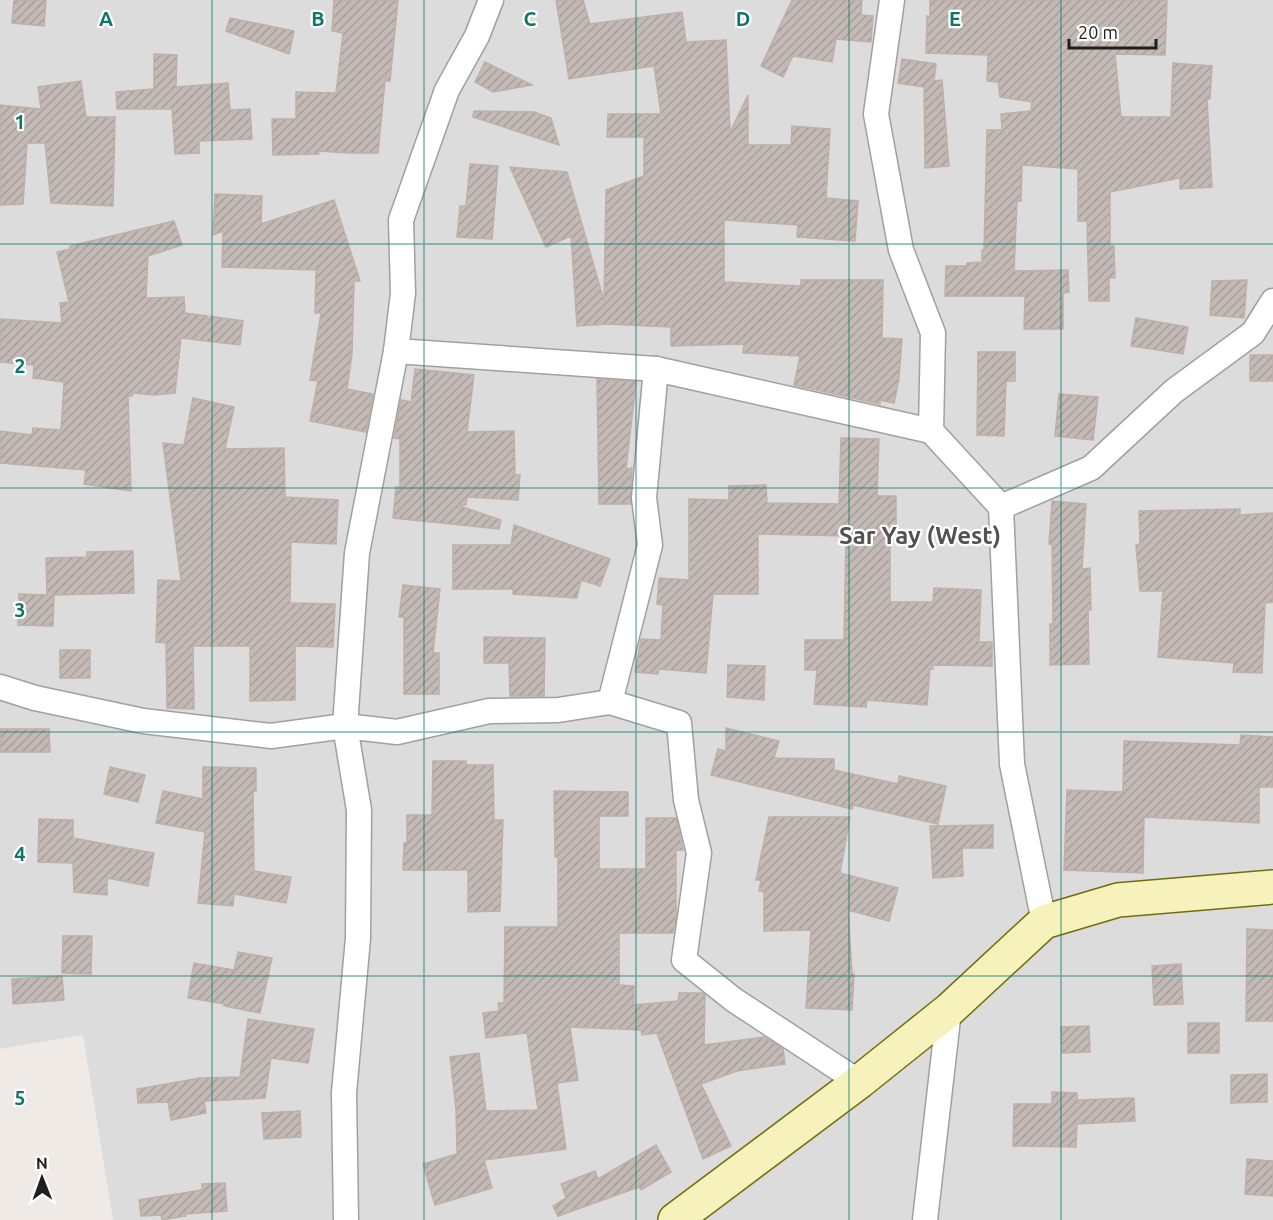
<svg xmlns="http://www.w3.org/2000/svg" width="1273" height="1220" viewBox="0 0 1273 1220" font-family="Ubuntu,sans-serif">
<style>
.residential{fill:#dddcdc}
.building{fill:url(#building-hatch);stroke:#c0afa8;stroke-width:1.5}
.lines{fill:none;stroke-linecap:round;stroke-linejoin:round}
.street-casing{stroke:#a0a0a0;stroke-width:27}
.secondary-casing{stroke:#716e0a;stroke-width:36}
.street{stroke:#fff;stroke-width:24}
.secondary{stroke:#f7f2bb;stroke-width:33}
.grid{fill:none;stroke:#0f766e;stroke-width:1.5;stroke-opacity:0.55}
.labels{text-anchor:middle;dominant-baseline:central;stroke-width:4.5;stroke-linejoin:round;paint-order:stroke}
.quarter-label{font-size:24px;font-weight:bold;fill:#525252;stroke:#fff}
.grid-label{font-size:20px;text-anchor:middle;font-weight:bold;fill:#0f766e;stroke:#fff;stroke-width:4.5;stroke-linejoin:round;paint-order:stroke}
</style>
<defs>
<pattern id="building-hatch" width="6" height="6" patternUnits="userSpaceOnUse" patternTransform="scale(1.5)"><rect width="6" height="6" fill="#c3b9b5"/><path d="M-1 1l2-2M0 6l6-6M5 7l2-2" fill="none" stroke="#a79f9b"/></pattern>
</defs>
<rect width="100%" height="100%" fill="#efeae5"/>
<path class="residential" d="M 0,0 L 1273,0 L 1273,1220 L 113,1220 L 83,1035 L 0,1049 Z"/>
<g class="building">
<path d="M 14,0 L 46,0 L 44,26 L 12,23 Z"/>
<path d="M 334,0 L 398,0 L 390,81 L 385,81 L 378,153 L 350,153 L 318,151 L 319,154 L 273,155 L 272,119 L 296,119 L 296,92 L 336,93 L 343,33 L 332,31 Z"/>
<path d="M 556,0 L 583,0 L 590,24 L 682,12 L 686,42 L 726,40 L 730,132 L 748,95 L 748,145 L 791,145 L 792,126 L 830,129 L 826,198 L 858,201 L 855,241 L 797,237 L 798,225 L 724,220 L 724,282 L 801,286 L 801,280 L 883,280 L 882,338 L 902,339 L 899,379 L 894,403 L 880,400 L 880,404 L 794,385 L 800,356 L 743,353 L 744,344 L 671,346 L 671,327 L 607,324 L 577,326 L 571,236 L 546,247 L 510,167 L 567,172 L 604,301 L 606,190 L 644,176 L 644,137 L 607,137 L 608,114 L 661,114 L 654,66 L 569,79 Z"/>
<path d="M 792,0 L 862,0 L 861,15 L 873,16 L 871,42 L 836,39 L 832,62 L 793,56 L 783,77 L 761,66 Z"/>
<path d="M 930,0 L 1167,0 L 1165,55 L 1115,54 L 1121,117 L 1171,117 L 1173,63 L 1212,66 L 1210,99 L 1207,99 L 1212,187 L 1180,189 L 1180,178 L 1110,192 L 1110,246 L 1114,246 L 1115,278 L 1109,278 L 1109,301 L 1089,301 L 1087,221 L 1078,221 L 1078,169 L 1022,165 L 1021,201 L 1017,201 L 1014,271 L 1068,270 L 1069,292 L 1063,293 L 1063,329 L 1024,329 L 1025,296 L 945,296 L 946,266 L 967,266 L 967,263 L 982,262 L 982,250 L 984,250 L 987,130 L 1002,130 L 1001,114 L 1031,111 L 1032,102 L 1000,97 L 998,82 L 987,81 L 988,55 L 926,53 L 927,16 L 930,17 Z"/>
<path d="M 230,18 L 294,31 L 289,54 L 226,31 Z"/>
<path d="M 154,54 L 177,55 L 176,87 L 228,83 L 230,110 L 250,109 L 252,139 L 199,141 L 199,153 L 175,154 L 172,109 L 117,109 L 116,92 L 154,89 Z"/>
<path d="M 902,59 L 936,64 L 934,81 L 942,80 L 949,166 L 925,168 L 924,87 L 898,83 Z"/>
<path d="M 485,62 L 532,85 L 493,92 L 475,82 Z"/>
<path d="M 81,81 L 86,117 L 115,117 L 113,206 L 51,203 L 45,143 L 27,143 L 23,204 L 0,205 L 0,105 L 41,109 L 38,87 Z"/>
<path d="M 474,111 L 534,112 L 551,118 L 559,145 L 473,117 Z"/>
<path d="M 470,164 L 498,166 L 492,239 L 457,237 L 460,206 L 466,206 Z"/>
<path d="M 215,194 L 262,196 L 261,224 L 334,200 L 360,281 L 354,281 L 352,354 L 347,389 L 373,394 L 366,432 L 310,421 L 318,381 L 310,380 L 321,313 L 315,313 L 316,270 L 222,267 L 223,231 L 213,235 Z"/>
<path d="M 174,221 L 182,245 L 148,256 L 146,298 L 184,297 L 185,313 L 207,316 L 209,322 L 210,316 L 243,321 L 240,345 L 181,338 L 175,393 L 153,395 L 133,393 L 132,396 L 128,396 L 131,491 L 84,484 L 86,470 L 0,463 L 0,431 L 32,435 L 33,428 L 61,430 L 64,382 L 33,378 L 34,365 L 0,362 L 0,319 L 62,323 L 60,303 L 69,302 L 57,252 L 70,249 L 70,246 Z"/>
<path d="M 1247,280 L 1244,318 L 1210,315 L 1212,281 Z"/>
<path d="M 1136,318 L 1188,327 L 1183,354 L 1131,346 Z"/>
<path d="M 978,352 L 1015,352 L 1015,381 L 1006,381 L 1004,436 L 977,435 Z"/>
<rect x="1250" y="355" width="23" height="26"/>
<path d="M 415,369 L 474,375 L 467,432 L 514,431 L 515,475 L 520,475 L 518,500 L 467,497 L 466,505 L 457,505 L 501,520 L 499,529 L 393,518 L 396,487 L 400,487 L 400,439 L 394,438 L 401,400 L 411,402 Z"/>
<path d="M 597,379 L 636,382 L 626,469 L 632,468 L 630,504 L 599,504 Z"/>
<path d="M 1059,394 L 1098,397 L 1093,440 L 1055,436 Z"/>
<path d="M 193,398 L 234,407 L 225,449 L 284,448 L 285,497 L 338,500 L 336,544 L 291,542 L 290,603 L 335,604 L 333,647 L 295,646 L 295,700 L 250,701 L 250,646 L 193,646 L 194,709 L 167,708 L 166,643 L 156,642 L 158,580 L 181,581 L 163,443 L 184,445 Z"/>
<path d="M 841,438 L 879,439 L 877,496 L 896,496 L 896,534 L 890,534 L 890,602 L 933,602 L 934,588 L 981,590 L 979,642 L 992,642 L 992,666 L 932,665 L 933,669 L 930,669 L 927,705 L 867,700 L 866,707 L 814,704 L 817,670 L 805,670 L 805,640 L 844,640 L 846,536 L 758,534 L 758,594 L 713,594 L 706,673 L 659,669 L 658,674 L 635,672 L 641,639 L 661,640 L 663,605 L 657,604 L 659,578 L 689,580 L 689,499 L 729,500 L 729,486 L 766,485 L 767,503 L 839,504 Z"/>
<path d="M 1052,501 L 1086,504 L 1082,569 L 1090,568 L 1091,610 L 1088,610 L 1089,664 L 1050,665 L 1050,624 L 1053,624 L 1052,544 L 1049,544 Z"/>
<path d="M 1240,509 L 1240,515 L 1273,513 L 1273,602 L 1265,603 L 1262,673 L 1233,672 L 1234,663 L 1158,657 L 1163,591 L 1140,591 L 1136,545 L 1140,544 L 1139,511 Z"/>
<path d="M 514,525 L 610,559 L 600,586 L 581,580 L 577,598 L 513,594 L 513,589 L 453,589 L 453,545 L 511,545 Z"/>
<path d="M 133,551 L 134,593 L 52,595 L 54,595 L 53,626 L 18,625 L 19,594 L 47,595 L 46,558 L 87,557 L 87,552 Z"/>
<path d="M 403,585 L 440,589 L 433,653 L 439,653 L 439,694 L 404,694 L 404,617 L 399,617 Z"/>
<path d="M 484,637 L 545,638 L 544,696 L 510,696 L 509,663 L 484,663 Z"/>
<rect x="60" y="650" width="30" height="28"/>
<path d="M 728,665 L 765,666 L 764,700 L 727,697 Z"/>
<path d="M 726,728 L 779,741 L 774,758 L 834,759 L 834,770 L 898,784 L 899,776 L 946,786 L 938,824 L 853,805 L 852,809 L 711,775 L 718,749 L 726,751 Z"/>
<path d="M 0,729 L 49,729 L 50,752 L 0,752 Z"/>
<path d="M 1241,735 L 1273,737 L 1273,787 L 1259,787 L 1259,823 L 1144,817 L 1143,873 L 1064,870 L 1067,790 L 1123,792 L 1124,741 L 1240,745 Z"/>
<path d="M 433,761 L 466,761 L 466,765 L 493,765 L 494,820 L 503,820 L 500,911 L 468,912 L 468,870 L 403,870 L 404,843 L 407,843 L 407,815 L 432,815 Z"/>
<path d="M 110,767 L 145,775 L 138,802 L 104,794 Z"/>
<path d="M 203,767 L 256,768 L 256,791 L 253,791 L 254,871 L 291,877 L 286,903 L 234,894 L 233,906 L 198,903 L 205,832 L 156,823 L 163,791 L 203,799 Z"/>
<path d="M 554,791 L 628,792 L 628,816 L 599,816 L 599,869 L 646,869 L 646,818 L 676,818 L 683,850 L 676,850 L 676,918 L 673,933 L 619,933 L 619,985 L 634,986 L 634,1005 L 678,1001 L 679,993 L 703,993 L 705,995 L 704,1045 L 764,1037 L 783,1049 L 785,1064 L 737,1071 L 701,1084 L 731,1146 L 703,1159 L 657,1033 L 642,1035 L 641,1030 L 570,1027 L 578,1080 L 557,1083 L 566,1149 L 484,1160 L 492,1188 L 435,1205 L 423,1164 L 457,1154 L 456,1109 L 450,1057 L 479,1053 L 486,1111 L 538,1110 L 527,1033 L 486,1038 L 483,1013 L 499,1011 L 498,1003 L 504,1003 L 505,927 L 558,927 L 558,857 L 555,857 Z"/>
<path d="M 769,817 L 850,817 L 840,873 L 898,888 L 889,921 L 848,910 L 852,973 L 854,974 L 852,1010 L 806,1008 L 811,930 L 764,931 L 764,892 L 759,891 L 761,880 L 756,880 Z"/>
<path d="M 39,819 L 73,820 L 73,838 L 154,853 L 148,886 L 107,878 L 107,895 L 74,892 L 73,863 L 38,862 Z"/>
<path d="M 993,825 L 993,848 L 962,848 L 963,876 L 933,878 L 930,826 Z"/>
<path d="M 1247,929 L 1273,930 L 1273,1021 L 1246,1021 Z"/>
<path d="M 63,936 L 92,936 L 91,974 L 62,973 Z"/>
<path d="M 238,952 L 272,958 L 260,1013 L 224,1006 L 225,1004 L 188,998 L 194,963 L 234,970 Z"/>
<path d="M 1181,964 L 1183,1004 L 1154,1005 L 1152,966 Z"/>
<path d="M 62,976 L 64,1000 L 13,1004 L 12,979 Z"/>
<path d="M 248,1019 L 314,1029 L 308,1063 L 271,1058 L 265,1098 L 204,1101 L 206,1113 L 171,1120 L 168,1102 L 138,1103 L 137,1089 L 200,1078 L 240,1077 Z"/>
<rect x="1188" y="1023" width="31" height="30"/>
<path d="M 1089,1026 L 1090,1052 L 1062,1053 L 1061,1027 Z"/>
<path d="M 1267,1074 L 1267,1102 L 1231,1103 L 1231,1075 Z"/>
<path d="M 1052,1092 L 1077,1093 L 1077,1100 L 1134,1098 L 1135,1121 L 1077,1124 L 1076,1147 L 1013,1146 L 1014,1104 L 1052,1104 Z"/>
<path d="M 300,1111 L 301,1137 L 264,1139 L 262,1113 Z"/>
<path d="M 656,1145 L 671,1172 L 641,1190 L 639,1187 L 558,1216 L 553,1206 L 566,1198 L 561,1184 L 595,1171 L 598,1179 Z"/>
<path d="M 1247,1159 L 1273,1161 L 1273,1196 L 1245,1194 Z"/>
<path d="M 225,1183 L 227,1211 L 185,1214 L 186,1216 L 162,1220 L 161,1215 L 141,1216 L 139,1200 L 202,1190 L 202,1184 Z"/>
</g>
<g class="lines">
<g class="street-casing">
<g id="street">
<path d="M 892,0 L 876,114 L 901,250 L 933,333 L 931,431 L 1001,507 L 1012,764 L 1044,922"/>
<path d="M 396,351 L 403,293 L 401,220 L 447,90 L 477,36 L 491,0"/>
<path d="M 1001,507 L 1091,468 L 1174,391 L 1253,333 L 1273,301"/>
<path d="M 0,687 L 35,698 L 143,721 L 271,736 L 345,726 L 397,732 L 489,711 L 558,710 L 610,702 L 679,723 L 686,800 L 699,853 L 684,960 L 734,1000 L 859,1082"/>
<path d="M 610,702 L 650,545 L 644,498 L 656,369"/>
<path d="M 346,1220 L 344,1093 L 358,938 L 359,810 L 345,726 L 357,553 L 396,351 L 656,369 L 931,431"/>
<path d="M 925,1220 L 949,1010"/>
</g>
</g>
<g class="secondary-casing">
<path id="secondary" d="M 675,1220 L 859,1082 L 949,1010 L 1044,922 L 1118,900 L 1273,887"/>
</g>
<use href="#street" class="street"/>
<use href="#secondary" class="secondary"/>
</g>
<path class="grid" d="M 212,0 L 212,1220M 424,0 L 424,1220M 636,0 L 636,1220M 849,0 L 849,1220M 1061,0 L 1061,1220M 0,244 L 1273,244M 0,488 L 1273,488M 0,732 L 1273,732M 0,976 L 1273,976"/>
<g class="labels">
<g class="quarter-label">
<text x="920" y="535">Sar Yay (West)</text>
</g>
</g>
<g class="grid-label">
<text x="106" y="26">A</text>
<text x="318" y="26">B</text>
<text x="530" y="26">C</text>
<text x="743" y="26">D</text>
<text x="955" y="26">E</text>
<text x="20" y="129">1</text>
<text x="20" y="373">2</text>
<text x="20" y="617">3</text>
<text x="20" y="861">4</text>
<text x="20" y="1105">5</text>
</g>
<g transform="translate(42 1178) rotate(359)" stroke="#ffffff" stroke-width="4.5" paint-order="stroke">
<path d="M0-4.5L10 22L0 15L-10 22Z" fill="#1f1f1f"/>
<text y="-9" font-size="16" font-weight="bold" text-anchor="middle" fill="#1f1f1f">N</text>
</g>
<path d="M1069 39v9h87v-9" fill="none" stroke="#1f1f1f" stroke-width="3"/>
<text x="1078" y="39" font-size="18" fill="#1f1f1f" stroke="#ffffff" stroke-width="4.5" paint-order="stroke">20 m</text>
</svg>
